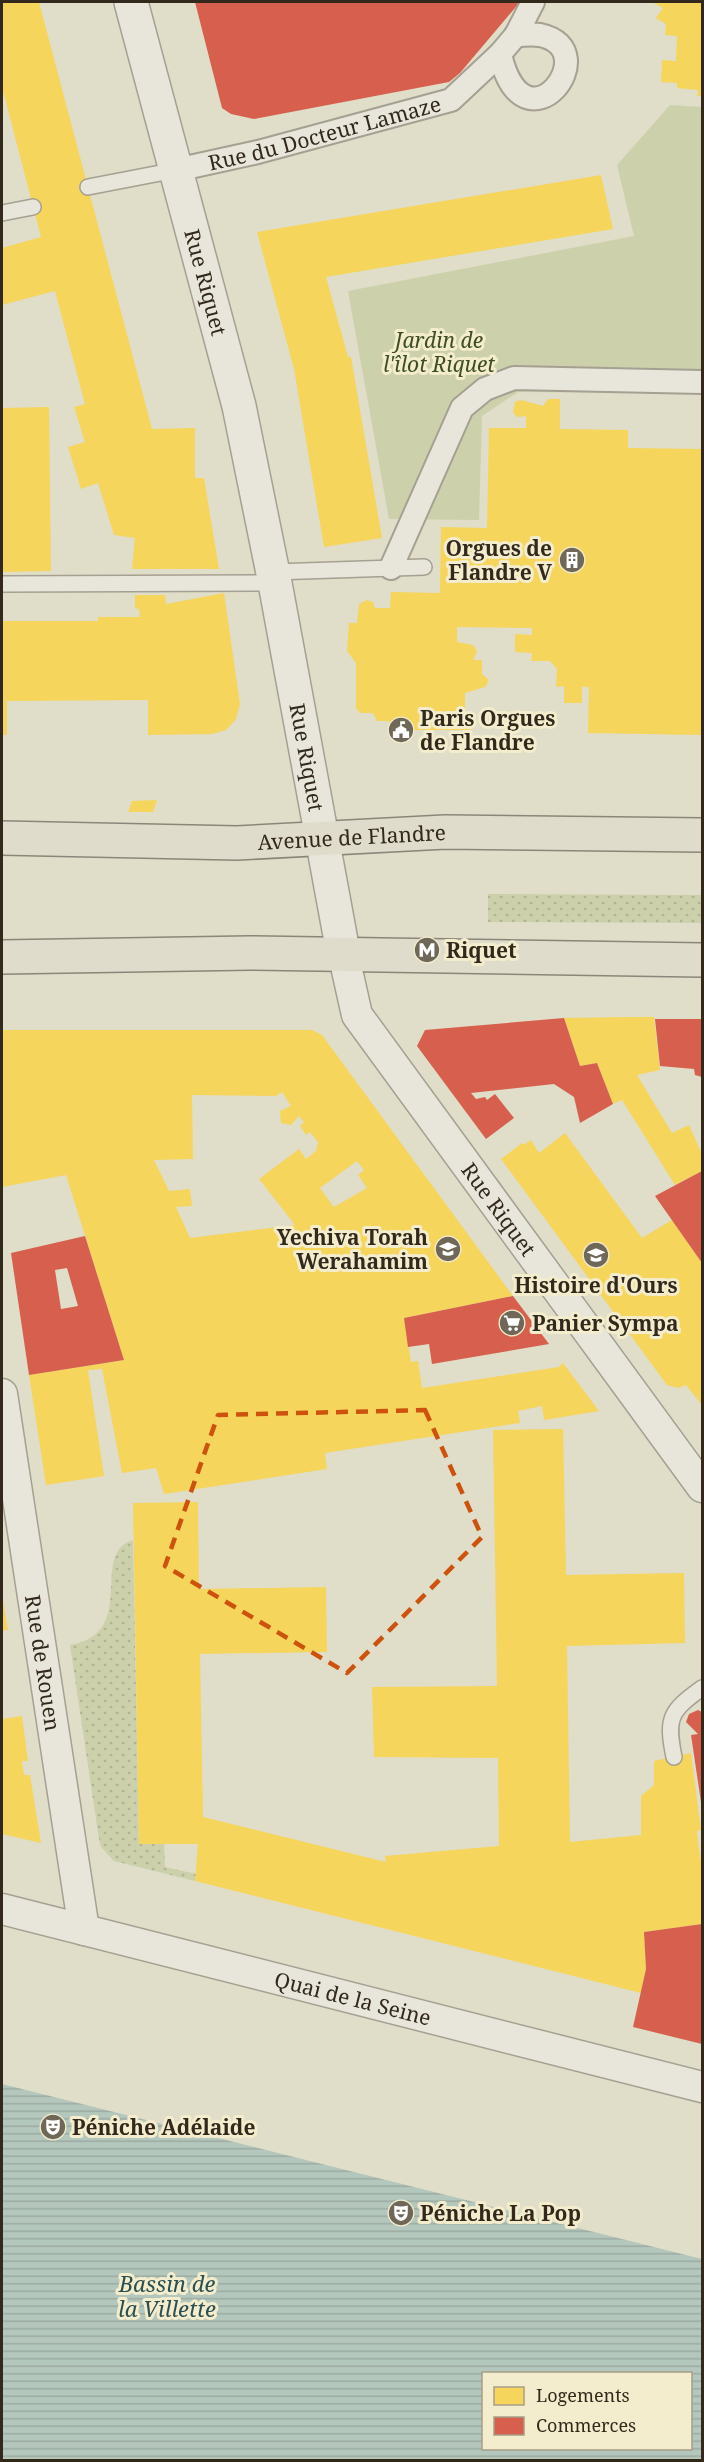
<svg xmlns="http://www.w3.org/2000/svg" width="704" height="2462" viewBox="0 0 704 2462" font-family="'Noto Serif',serif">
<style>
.grass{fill:url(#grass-dots)}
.green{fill:#ccd1ab}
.water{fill:url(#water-rules);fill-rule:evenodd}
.homes{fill:#f6d55c;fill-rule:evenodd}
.shops{fill:#d6604d;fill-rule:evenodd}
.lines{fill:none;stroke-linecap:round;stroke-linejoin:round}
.service-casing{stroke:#a5a092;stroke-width:18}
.pedestrian-casing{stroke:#a5a092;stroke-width:26}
.minor-casing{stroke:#a5a092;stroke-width:33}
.tertiary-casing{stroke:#a5a092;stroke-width:36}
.primary-casing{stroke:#8a8679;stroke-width:36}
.service{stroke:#e8e6da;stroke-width:15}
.pedestrian{stroke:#e8e6da;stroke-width:22}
.minor{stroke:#e8e6da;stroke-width:30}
.tertiary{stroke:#e8e6da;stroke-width:33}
.primary{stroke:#e0dccb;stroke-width:33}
.marked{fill:none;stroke:#cd520e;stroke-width:4.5;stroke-dasharray:12 8;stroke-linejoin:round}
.labels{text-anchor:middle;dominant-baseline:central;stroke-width:6;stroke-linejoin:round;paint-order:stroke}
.street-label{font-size:21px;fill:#32291c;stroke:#f3eccd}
.park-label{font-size:21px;font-style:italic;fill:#3e4e23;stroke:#f3eccd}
.poi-label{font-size:21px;font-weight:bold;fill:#32291c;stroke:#f3eccd;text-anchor:start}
.water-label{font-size:22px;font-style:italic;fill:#2b5052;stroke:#f3eccd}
</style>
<defs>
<pattern id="grass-dots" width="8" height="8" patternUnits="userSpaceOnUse" patternTransform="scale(1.5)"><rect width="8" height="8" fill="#ccd1ab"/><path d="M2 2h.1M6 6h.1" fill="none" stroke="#b0b393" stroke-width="1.8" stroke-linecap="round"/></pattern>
<pattern id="water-rules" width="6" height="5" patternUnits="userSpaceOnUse" patternTransform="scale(1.5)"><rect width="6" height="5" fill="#b4c7bd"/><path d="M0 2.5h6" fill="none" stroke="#9baba2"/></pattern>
</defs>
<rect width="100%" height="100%" fill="#e0ddc8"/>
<g class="grass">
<path d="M 488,894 L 702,895 L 702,923 L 488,922 Z"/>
<path d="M 133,1540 L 139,1844 L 164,1844 L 165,1867 L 196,1874 L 195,1881 L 114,1861 L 101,1847 L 99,1839 L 70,1645 C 140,1633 88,1553 133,1540 Z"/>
</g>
<path class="green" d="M 670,105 L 702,107 L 702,393 L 518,392 L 482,416 L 479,520 L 389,519 L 348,291 L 634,236 L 617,165 Z"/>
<path class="water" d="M 2,2084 L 702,2259 L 702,2460 L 2,2460 ZM 484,2374 L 690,2374 L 690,2448 L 484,2448 Z"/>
<g class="homes">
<path d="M 2,2 L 39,2 L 152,429 L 195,428 L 195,478 L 204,478 L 219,569 L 132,569 L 135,538 L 114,535 L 98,483 L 81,489 L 68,447 L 85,442 L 74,407 L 85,404 L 55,291 L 2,305 L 2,248 L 41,237 L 2,87 Z"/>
<path d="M 652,2 L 702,2 L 702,96 L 697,96 L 698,90 L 677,88 L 677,83 L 661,82 L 662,60 L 676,61 L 677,36 L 665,35 L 666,24 L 656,18 L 663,8 Z"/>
<path d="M 601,175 L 613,229 L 326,277 L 348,357 L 351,357 L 382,538 L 324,547 L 294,369 L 257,232 Z"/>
<path d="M 548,399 L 560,399 L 560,429 L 628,430 L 628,448 L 702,449 L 702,735 L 588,733 L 589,687 L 582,687 L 582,703 L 564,703 L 564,686 L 556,687 L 557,669 L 550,661 L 531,661 L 532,653 L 515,652 L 515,634 L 532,635 L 532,628 L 457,627 L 457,642 L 473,645 L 477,651 L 473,660 L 482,660 L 482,674 L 489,680 L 485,687 L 465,693 L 465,713 L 471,714 L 475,718 L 474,725 L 470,730 L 389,730 L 389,721 L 377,721 L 373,713 L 360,713 L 356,708 L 356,663 L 347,651 L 349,623 L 357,623 L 359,604 L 367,600 L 373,602 L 375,608 L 390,608 L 391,592 L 440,593 L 441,527 L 487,528 L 489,428 L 526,428 L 526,416 L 517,417 L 513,412 L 515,402 L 521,400 L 543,406 Z"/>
<path d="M 49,407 L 51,571 L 2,572 L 2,408 Z"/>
<path d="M 224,593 L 240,704 L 236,719 L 226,730 L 212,734 L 148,735 L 148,700 L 7,701 L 7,735 L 2,735 L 2,621 L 98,621 L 98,617 L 140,617 L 139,609 L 135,608 L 135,595 L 165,595 L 166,604 Z"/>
<path d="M 157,800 L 153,812 L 128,812 L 132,801 Z"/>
<path d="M 628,1017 L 654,1017 L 660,1070 L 637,1075 L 672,1133 L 689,1125 L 702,1154 L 702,1171 L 675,1185 L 622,1100 L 613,1104 L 597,1063 L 580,1066 L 564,1018 Z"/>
<path d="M 2,1030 L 312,1030 L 322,1035 L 513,1296 L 404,1318 L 411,1362 L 418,1361 L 422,1388 L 559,1367 L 563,1363 L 599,1411 L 544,1420 L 542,1406 L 518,1411 L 520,1423 L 325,1453 L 327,1469 L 164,1494 L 156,1468 L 122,1473 L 102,1369 L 88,1370 L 104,1476 L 46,1485 L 29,1375 L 124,1360 L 66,1175 L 2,1187 ZM 282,1092 L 291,1106 L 280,1111 L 281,1123 L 291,1125 L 299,1116 L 304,1122 L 300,1126 L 306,1135 L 310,1132 L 318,1142 L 316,1151 L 306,1159 L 299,1149 L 259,1179 L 295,1225 L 190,1238 L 176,1207 L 192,1206 L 190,1189 L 169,1191 L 154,1160 L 193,1159 L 192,1095 L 276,1096 ZM 357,1161 L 364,1170 L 358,1175 L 367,1188 L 334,1207 L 320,1188 Z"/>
<path d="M 565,1133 L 642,1238 L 672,1220 L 702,1263 L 702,1405 L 686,1385 L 678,1388 L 667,1385 L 501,1159 L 522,1143 L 524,1145 L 531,1140 L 539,1153 Z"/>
<path d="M 563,1429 L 566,1575 L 684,1573 L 685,1643 L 567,1646 L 570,1842 L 641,1835 L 641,1796 L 654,1785 L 654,1761 L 691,1753 L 701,1830 L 697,1831 L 702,1872 L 702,1924 L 644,1932 L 646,1969 L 641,1993 L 195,1881 L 198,1844 L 139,1844 L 133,1503 L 198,1502 L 199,1589 L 326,1587 L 327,1652 L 200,1654 L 203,1817 L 386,1862 L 385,1856 L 499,1846 L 498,1758 L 374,1757 L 372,1687 L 497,1686 L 493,1430 Z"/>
<path d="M 2,1594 L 8,1630 L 2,1631 Z"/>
<path d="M 22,1716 L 28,1761 L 22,1761 L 24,1775 L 30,1775 L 41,1843 L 2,1834 L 2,1719 Z"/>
</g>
<g class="shops">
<path d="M 195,2 L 520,2 L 460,73 L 449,82 L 254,119 L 231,114 L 222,108 Z"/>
<path d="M 564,1018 L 580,1066 L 597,1063 L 613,1104 L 580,1123 L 574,1097 L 554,1084 L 471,1093 L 476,1099 L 485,1097 L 487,1100 L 495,1094 L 514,1118 L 486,1139 L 417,1046 L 425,1030 Z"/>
<path d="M 655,1019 L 702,1019 L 702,1077 L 695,1075 L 694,1069 L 660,1066 Z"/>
<path d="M 702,1171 L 702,1263 L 655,1196 Z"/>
<path d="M 85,1236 L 124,1360 L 29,1375 L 11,1253 ZM 67,1268 L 78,1306 L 61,1309 L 55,1270 Z"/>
<path d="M 513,1296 L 549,1344 L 432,1364 L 429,1344 L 408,1347 L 404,1318 Z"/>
<path d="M 698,1710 L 702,1712 L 701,1802 L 691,1735 L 698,1734 L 686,1722 L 689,1714 Z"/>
<path d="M 702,1924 L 702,2044 L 633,2027 L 646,1969 L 644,1932 Z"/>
</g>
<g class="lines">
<g class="service-casing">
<g id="service">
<path d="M 88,187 L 176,170"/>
<path d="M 2,213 L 33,207"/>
<path d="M 273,572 L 424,567"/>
<path d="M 2,584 L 275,583"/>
<path d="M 674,1757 C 666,1718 670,1711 702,1688"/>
</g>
</g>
<g class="pedestrian-casing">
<g id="pedestrian">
<path d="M 500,54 C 524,158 608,49 540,35 C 532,34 524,35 516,35"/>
<path id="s1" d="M 176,170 L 258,152 L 451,100 L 500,54 L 516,35 L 533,2"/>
<path d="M 391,568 L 462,408 L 485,389 L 514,378 L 702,382"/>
</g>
</g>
<g class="minor-casing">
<g id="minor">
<path id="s2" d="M 344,957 L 357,1015 L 702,1487"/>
<path id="s3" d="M 2,1394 L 84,1930"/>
<path id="s4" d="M 2,1909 L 702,2087"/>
</g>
</g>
<g class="tertiary-casing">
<g id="tertiary">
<path id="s5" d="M 131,2 L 239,406 L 275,583 L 344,957"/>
</g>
</g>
<g class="primary-casing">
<g id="primary">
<path id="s6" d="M 2,838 L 237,843 L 445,832 L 702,835"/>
<path d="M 2,957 L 250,953 L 702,960"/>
</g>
</g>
<use href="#service" class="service"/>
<use href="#pedestrian" class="pedestrian"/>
<use href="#minor" class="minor"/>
<use href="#tertiary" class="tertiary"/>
<use href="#primary" class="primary"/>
</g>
<path class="marked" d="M 425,1410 L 482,1537 L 347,1673 L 165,1566 L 218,1415 Z"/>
<defs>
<g id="building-disc" transform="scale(1.35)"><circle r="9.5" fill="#6f6858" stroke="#f3eccd"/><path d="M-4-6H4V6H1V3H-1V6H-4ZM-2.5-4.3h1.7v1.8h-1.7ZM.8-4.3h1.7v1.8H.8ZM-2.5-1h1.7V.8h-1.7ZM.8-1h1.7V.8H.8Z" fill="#fff"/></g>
<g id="civic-disc" transform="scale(1.35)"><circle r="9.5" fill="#6f6858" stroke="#f3eccd"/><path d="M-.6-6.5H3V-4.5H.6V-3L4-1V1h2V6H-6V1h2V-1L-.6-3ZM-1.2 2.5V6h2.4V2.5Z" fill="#fff"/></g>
<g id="metro-disc" transform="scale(1.35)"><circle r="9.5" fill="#6f6858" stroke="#f3eccd"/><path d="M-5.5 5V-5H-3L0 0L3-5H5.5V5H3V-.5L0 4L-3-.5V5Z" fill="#fff"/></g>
<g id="school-disc" transform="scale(1.35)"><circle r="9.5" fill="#6f6858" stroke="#f3eccd"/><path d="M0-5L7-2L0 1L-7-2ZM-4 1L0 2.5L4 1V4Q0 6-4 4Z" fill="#fff"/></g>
<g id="supermarket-disc" transform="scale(1.35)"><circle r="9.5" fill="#6f6858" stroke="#f3eccd"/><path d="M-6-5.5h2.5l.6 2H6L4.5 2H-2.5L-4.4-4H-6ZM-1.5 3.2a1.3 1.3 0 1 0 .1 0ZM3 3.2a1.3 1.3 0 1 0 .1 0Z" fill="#fff"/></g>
<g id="theatre-disc" transform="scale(1.35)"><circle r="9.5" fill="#6f6858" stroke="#f3eccd"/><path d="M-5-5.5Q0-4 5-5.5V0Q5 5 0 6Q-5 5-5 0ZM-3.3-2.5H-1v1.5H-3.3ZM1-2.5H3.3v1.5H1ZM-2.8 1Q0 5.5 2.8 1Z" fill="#fff"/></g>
</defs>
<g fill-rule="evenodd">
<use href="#building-disc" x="572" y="560"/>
<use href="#civic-disc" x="401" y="730"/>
<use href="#metro-disc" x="427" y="950"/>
<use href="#school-disc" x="448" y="1249"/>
<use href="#school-disc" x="596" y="1255"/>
<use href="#supermarket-disc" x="512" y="1323"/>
<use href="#theatre-disc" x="53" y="2127"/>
<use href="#theatre-disc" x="401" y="2213"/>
</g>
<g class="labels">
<g class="street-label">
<text stroke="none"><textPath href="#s1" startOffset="153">Rue du Docteur Lamaze</textPath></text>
<text stroke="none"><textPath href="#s5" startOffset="290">Rue Riquet</textPath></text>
<text stroke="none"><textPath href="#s5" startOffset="776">Rue Riquet</textPath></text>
<text stroke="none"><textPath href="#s6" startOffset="350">Avenue de Flandre</textPath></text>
<text stroke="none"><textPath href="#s2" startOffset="300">Rue Riquet</textPath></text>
<text stroke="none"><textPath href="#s3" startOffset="272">Rue de Rouen</textPath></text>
<text stroke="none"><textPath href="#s4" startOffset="362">Quai de la Seine</textPath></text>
</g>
<g class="park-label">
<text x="439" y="340">Jardin de<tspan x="439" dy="24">l'îlot Riquet</tspan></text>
</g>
<g class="poi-label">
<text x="552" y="548" text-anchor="end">Orgues de<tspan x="552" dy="24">Flandre V</tspan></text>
<text x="420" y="718">Paris Orgues<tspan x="420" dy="24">de Flandre</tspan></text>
<text x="446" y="950">Riquet</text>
<text x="428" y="1237" text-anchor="end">Yechiva Torah<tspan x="428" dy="24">Werahamim</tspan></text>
<text x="596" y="1285" text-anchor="middle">Histoire d'Ours</text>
<text x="532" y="1323">Panier Sympa</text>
<text x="72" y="2127">Péniche Adélaide</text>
<text x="420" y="2213">Péniche La Pop</text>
</g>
<g class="water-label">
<text x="167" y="2283">Bassin de<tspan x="167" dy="25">la Villette</tspan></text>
</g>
</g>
<rect width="704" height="2462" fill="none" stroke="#32291c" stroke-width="6"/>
<rect x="482" y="2372" width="210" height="78" fill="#f3eccd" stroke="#a69e86" stroke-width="1.5"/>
<rect x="494" y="2387" width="30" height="18" fill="#f6d55c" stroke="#a69e86" stroke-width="1.5"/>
<text x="536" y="2402" font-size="18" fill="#32291c">Logements</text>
<rect x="494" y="2417" width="30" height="18" fill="#d6604d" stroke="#a69e86" stroke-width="1.5"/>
<text x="536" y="2432" font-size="18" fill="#32291c">Commerces</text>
</svg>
